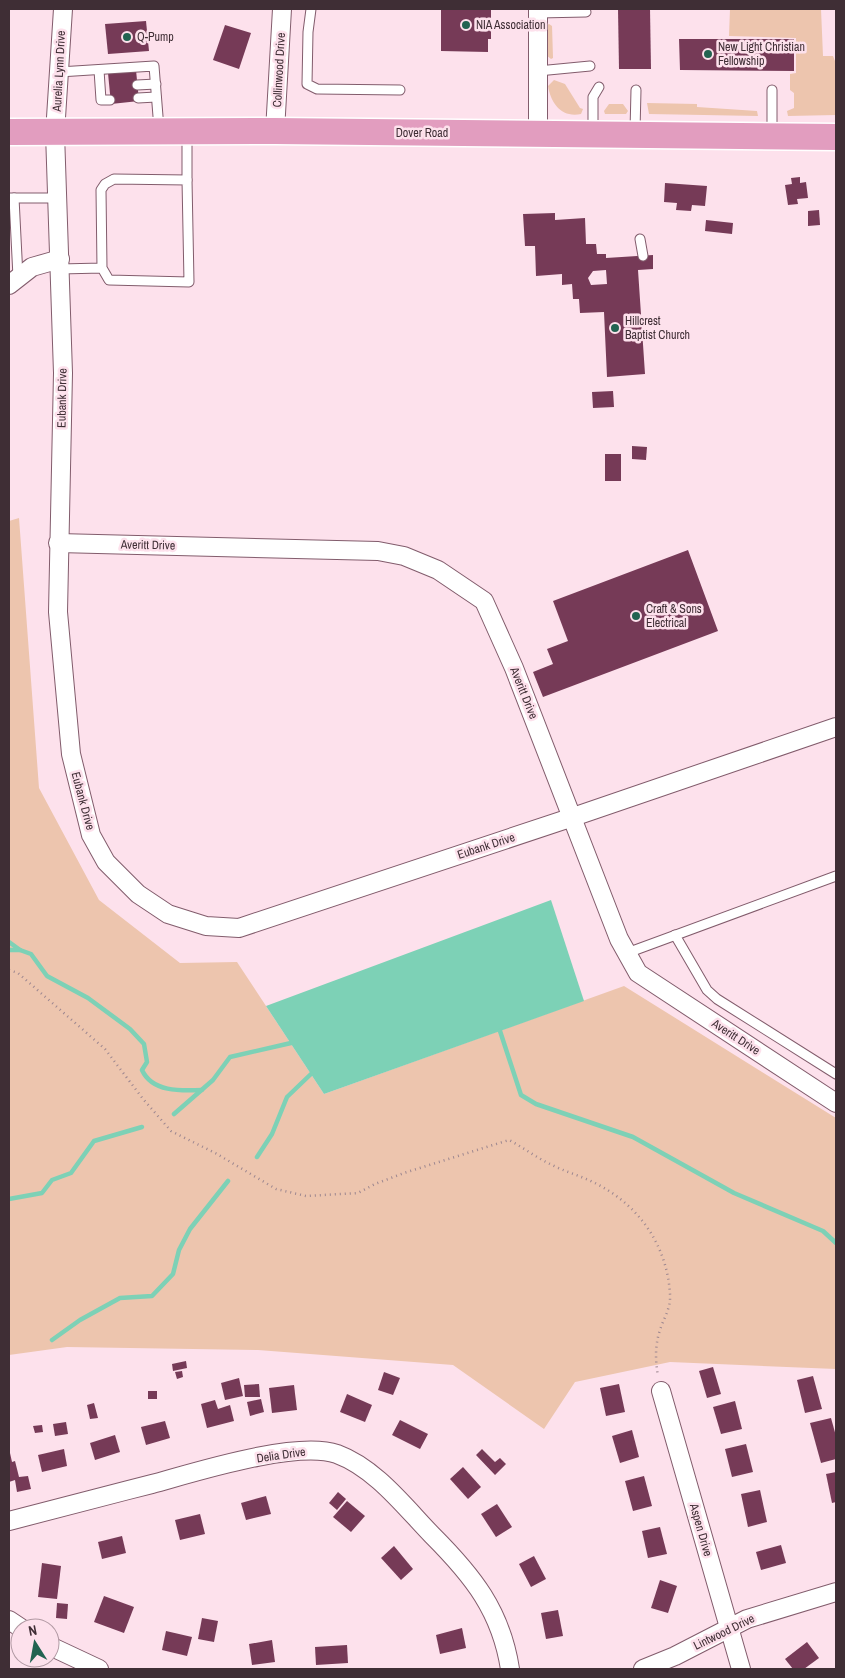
<svg xmlns="http://www.w3.org/2000/svg" width="845" height="1678" viewBox="0 0 845 1678" font-family="'Archivo Narrow',sans-serif">
<style>
.green{fill:#edc5ae}
.water{fill:#7dd1b6}
.lines{fill:none;stroke-linecap:round;stroke-linejoin:round}
.stream{stroke:#7dd1b6;stroke-width:4.5}
.building{fill:#763a57;fill-rule:evenodd}
.lane-casing{stroke:#825c6c;stroke-width:11}
.street-casing{stroke:#825c6c;stroke-width:20}
.primary-casing{stroke:#fff;stroke-width:29}
.path{stroke:#9c868f;stroke-width:2.5;stroke-dasharray:1 4;stroke-linecap:butt}
.lane{stroke:#fff;stroke-width:9}
.street{stroke:#fff;stroke-width:18}
.primary{stroke:#e29dbf;stroke-width:26}
.poi-dot{fill:#226351;stroke:#fde1ec;stroke-width:2}
.labels{text-anchor:middle;dominant-baseline:central;stroke-width:5;stroke-linejoin:round;paint-order:stroke}
.poi-label{font-size:12px;fill:#3f2e35;stroke:#fde1ec;text-anchor:start}
.street-label{font-size:12px;fill:#3f2e35;stroke:#fde1ec}
</style>
<rect width="100%" height="100%" fill="#fde1ec"/>
<g class="green">
<path d="M 730,9 L 821,9 L 823,56 L 833,56 L 835,61 L 836,115 L 788,116 L 787,111 L 794,108 L 794,93 L 790,90 L 790,74 L 796,73 L 796,38 L 729,36 Z"/>
<path d="M 549,24 L 552,26 L 553,58 L 551,59 L 546,55 L 546,26 Z"/>
<path d="M 554,80 L 565,84 L 580,108 L 583,109 L 581,114 C 562,118 551,104 548,86 Z"/>
<path d="M 647,103 L 697,104 L 697,107 L 757,111 L 758,116 L 649,114 Z"/>
<path d="M 609,104 L 623,104 L 628,111 L 626,114 L 605,114 L 604,111 Z"/>
<path d="M 19,518 L 39,788 L 99,900 L 180,963 L 237,962 L 324,1094 L 624,986 L 836,1118 L 836,1369 L 670,1362 L 575,1382 L 544,1429 L 453,1365 L 258,1350 L 67,1347 L 9,1355 L 9,521 Z"/>
</g>
<path class="water" d="M 551,900 L 584,1001 L 324,1094 L 266,1006 Z"/>
<g class="lines">
<g class="stream">
<path d="M 9,942 L 20,950 L 31,954 L 47,976 L 88,998 L 130,1029 L 144,1044 L 147,1062 L 142,1070 C 152,1092 180,1091 202,1090"/>
<path d="M 9,950 L 20,950"/>
<path d="M 500,1031 L 521,1095 L 536,1104 L 633,1137 L 734,1193 L 823,1231 L 836,1243"/>
<path d="M 174,1114 L 213,1080 L 230,1057 L 291,1043"/>
<path d="M 257,1157 L 272,1134 L 287,1097 L 311,1074"/>
<path d="M 9,1199 L 42,1193 L 52,1180 L 71,1173 L 94,1141 L 142,1127"/>
<path d="M 52,1340 L 80,1320 L 120,1298 L 152,1296 L 173,1274 L 179,1250 L 190,1229 L 228,1181"/>
</g>
</g>
<g class="building">
<path d="M 441,9 L 491,10 L 491,39 L 488,39 L 488,52 L 441,51 Z"/>
<path d="M 618,9 L 650,9 L 651,69 L 619,69 Z"/>
<path d="M 146,21 L 149,51 L 108,54 L 105,24 Z"/>
<path d="M 225,25 L 251,33 L 239,69 L 213,60 Z"/>
<path d="M 679,39 L 794,39 L 794,71 L 680,70 Z"/>
<path d="M 136,70 L 139,101 L 111,104 L 108,73 Z"/>
<path d="M 800,177 L 800,183 L 806,182 L 808,198 L 797,199 L 798,204 L 788,205 L 785,185 L 792,184 L 791,178 Z"/>
<path d="M 665,183 L 707,186 L 705,206 L 692,205 L 691,211 L 676,210 L 677,203 L 664,202 Z"/>
<path d="M 819,210 L 820,225 L 808,226 L 808,211 Z"/>
<path d="M 555,213 L 555,220 L 585,218 L 586,244 L 596,244 L 597,254 L 606,254 L 606,258 L 653,255 L 653,269 L 638,270 L 645,374 L 607,377 L 604,312 L 580,313 L 579,299 L 573,299 L 572,284 L 562,285 L 562,274 L 536,276 L 535,246 L 525,246 L 523,214 ZM 606,270 L 607,284 L 591,285 L 588,278 L 593,271 Z"/>
<path d="M 706,220 L 733,223 L 732,234 L 705,231 Z"/>
<path d="M 613,391 L 614,407 L 593,408 L 592,392 Z"/>
<path d="M 632,446 L 647,447 L 646,460 L 632,459 Z"/>
<rect x="605" y="454" width="16" height="27"/>
<path d="M 688,550 L 718,631 L 543,697 L 533,672 L 553,664 L 547,649 L 568,641 L 553,601 Z"/>
<path d="M 186,1361 L 187,1368 L 173,1371 L 172,1364 Z"/>
<path d="M 713,1367 L 721,1394 L 707,1398 L 699,1371 Z"/>
<path d="M 182,1371 L 183,1377 L 177,1379 L 175,1372 Z"/>
<path d="M 384,1372 L 400,1378 L 393,1395 L 378,1390 Z"/>
<path d="M 813,1376 L 822,1409 L 805,1413 L 797,1380 Z"/>
<path d="M 239,1378 L 243,1396 L 225,1400 L 221,1383 Z"/>
<path d="M 259,1384 L 260,1397 L 245,1397 L 244,1385 Z"/>
<path d="M 619,1384 L 625,1412 L 606,1416 L 600,1388 Z"/>
<path d="M 294,1385 L 297,1410 L 272,1413 L 269,1388 Z"/>
<rect x="148" y="1391" width="9" height="8"/>
<path d="M 347,1394 L 372,1405 L 365,1422 L 340,1412 Z"/>
<path d="M 261,1399 L 264,1412 L 250,1416 L 247,1402 Z"/>
<path d="M 215,1400 L 218,1409 L 230,1405 L 234,1421 L 207,1428 L 201,1404 Z"/>
<path d="M 735,1401 L 742,1429 L 721,1434 L 713,1407 Z"/>
<path d="M 94,1403 L 98,1418 L 90,1419 L 87,1405 Z"/>
<path d="M 831,1418 L 836,1436 L 836,1459 L 821,1463 L 810,1423 Z"/>
<path d="M 400,1420 L 428,1434 L 420,1449 L 392,1435 Z"/>
<path d="M 165,1421 L 170,1438 L 146,1445 L 141,1427 Z"/>
<path d="M 66,1422 L 68,1434 L 55,1436 L 53,1424 Z"/>
<path d="M 42,1425 L 43,1432 L 35,1433 L 33,1426 Z"/>
<path d="M 632,1430 L 639,1457 L 620,1463 L 612,1436 Z"/>
<path d="M 115,1435 L 120,1452 L 95,1460 L 90,1443 Z"/>
<path d="M 746,1444 L 753,1472 L 732,1477 L 725,1449 Z"/>
<path d="M 64,1449 L 67,1466 L 42,1472 L 38,1455 Z"/>
<path d="M 482,1449 L 495,1462 L 500,1458 L 506,1464 L 495,1475 L 476,1455 Z"/>
<path d="M 10,1453 L 12,1462 L 15,1461 L 19,1477 L 28,1476 L 31,1489 L 17,1492 L 15,1480 L 9,1482 Z"/>
<path d="M 463,1467 L 481,1487 L 468,1499 L 450,1479 Z"/>
<path d="M 836,1472 L 836,1502 L 832,1503 L 826,1474 Z"/>
<path d="M 644,1476 L 652,1506 L 633,1511 L 625,1481 Z"/>
<path d="M 760,1490 L 767,1522 L 748,1527 L 741,1494 Z"/>
<path d="M 338,1492 L 346,1499 L 337,1510 L 329,1503 Z"/>
<path d="M 266,1496 L 271,1514 L 246,1520 L 241,1503 Z"/>
<path d="M 347,1501 L 365,1516 L 351,1532 L 333,1517 Z"/>
<path d="M 497,1504 L 512,1527 L 496,1537 L 481,1514 Z"/>
<path d="M 200,1514 L 205,1534 L 180,1540 L 175,1520 Z"/>
<path d="M 660,1527 L 667,1554 L 648,1558 L 642,1531 Z"/>
<path d="M 122,1536 L 126,1553 L 102,1559 L 98,1542 Z"/>
<path d="M 781,1545 L 786,1563 L 761,1570 L 756,1552 Z"/>
<path d="M 394,1546 L 413,1569 L 401,1580 L 381,1558 Z"/>
<path d="M 534,1556 L 546,1579 L 531,1587 L 519,1564 Z"/>
<path d="M 42,1563 L 61,1566 L 57,1599 L 38,1597 Z"/>
<path d="M 660,1580 L 677,1586 L 668,1613 L 651,1608 Z"/>
<path d="M 104,1596 L 134,1607 L 124,1633 L 94,1622 Z"/>
<path d="M 57,1603 L 68,1604 L 67,1619 L 56,1618 Z"/>
<path d="M 558,1610 L 563,1636 L 546,1639 L 541,1613 Z"/>
<path d="M 202,1618 L 218,1621 L 214,1642 L 198,1639 Z"/>
<path d="M 462,1628 L 466,1648 L 440,1654 L 436,1635 Z"/>
<path d="M 166,1631 L 192,1637 L 187,1656 L 162,1650 Z"/>
<path d="M 272,1640 L 275,1662 L 252,1665 L 249,1644 Z"/>
<path d="M 807,1642 L 819,1658 L 804,1669 L 793,1669 L 785,1659 Z"/>
<path d="M 347,1645 L 348,1663 L 316,1665 L 315,1647 Z"/>
</g>
<g class="lines">
<g class="lane-casing">
<g id="lane">
<path d="M 311,9 L 308,32 L 307,84 L 317,89 L 400,90"/>
<path d="M 538,13 L 586,12"/>
<path d="M 99,70 L 101,100 L 110,100"/>
<path d="M 538,71 L 590,66"/>
<path d="M 59,72 L 154,66 L 159,129"/>
<path d="M 137,85 L 156,84"/>
<path d="M 138,98 L 156,97"/>
<path d="M 593,131 L 593,97 L 599,87"/>
<path d="M 635,131 L 636,90"/>
<path d="M 772,134 L 772,90"/>
<path d="M 187,180 L 187,133"/>
<path d="M 9,198 L 58,198"/>
<path d="M 14,198 L 18,277"/>
<path d="M 640,239 L 643,256"/>
<path d="M 60,269 L 102,268 L 101,190 L 105,184 L 114,179 L 187,180 L 189,282 L 109,280 L 102,268"/>
<path d="M 675,935 L 707,990 L 717,999 L 836,1074"/>
<path d="M 627,953 L 836,876"/>
</g>
</g>
<g class="street-casing">
<g id="street">
<path d="M 63,9 L 55,133 L 63,373 L 58,612 L 71,754 L 91,835 L 106,862 L 138,894 L 168,914 L 206,926 L 239,928 L 573,817 L 836,727"/>
<path d="M 275,131 L 282,9"/>
<path d="M 538,133 L 538,9"/>
<path d="M 9,285 L 32,267 L 60,259"/>
<path d="M 58,543 L 378,551 L 404,556 L 438,570 L 484,601 L 514,668 L 619,939 L 638,973 L 836,1103"/>
<path d="M 661,1391 L 741,1669"/>
<path d="M 9,1521 C 56,1509 104,1496 152,1484 C 196,1472 296,1440 337,1454 C 375,1468 404,1506 432,1535 C 473,1576 501,1611 510,1669"/>
<path d="M 9,1620 L 21,1628"/>
<path d="M 50,1646 L 99,1669"/>
<path d="M 643,1669 L 675,1656 L 747,1619 L 836,1592"/>
</g>
</g>
<g class="primary-casing">
<path id="primary" d="M 9,132 L 275,131 L 836,137"/>
</g>
<path class="path" d="M 9,970 L 18,973 L 105,1049 L 143,1099 L 171,1131 L 217,1154 L 276,1189 L 306,1196 L 358,1193 L 375,1184 L 404,1173 L 509,1140 C 524,1148 537,1158 552,1165 C 566,1172 581,1176 595,1183 C 639,1205 667,1245 670,1294 C 671,1307 665,1316 661,1327 C 655,1343 655,1359 658,1376"/>
<use href="#lane" class="lane"/>
<use href="#street" class="street"/>
<use href="#primary" class="primary"/>
</g>
<g class="poi-dot">
<circle cx="466" cy="25" r="5"/>
<circle cx="127" cy="37" r="5"/>
<circle cx="708" cy="54" r="5"/>
<circle cx="615" cy="328" r="5"/>
<circle cx="636" cy="616" r="5"/>
</g>
<g class="labels">
<g class="poi-label">
<text x="476" y="25">NIA Association</text>
<text x="137" y="37">Q-Pump</text>
<text x="718" y="47">New Light Christian<tspan x="718" dy="14">Fellowship</tspan></text>
<text x="625" y="321">Hillcrest<tspan x="625" dy="14">Baptist Church</tspan></text>
<text x="646" y="609">Craft &amp; Sons<tspan x="646" dy="14">Electrical</tspan></text>
</g>
<g class="street-label">
<text transform="translate(279 70) rotate(-87)">Collinwood Drive</text>
<text transform="translate(59 71) rotate(-87)">Aurelia Lynn Drive</text>
<text x="422" y="133">Dover Road</text>
<text transform="translate(62 398) rotate(-89)">Eubank Drive</text>
<text transform="translate(148 545) rotate(1)">Averitt Drive</text>
<text transform="translate(524 693) rotate(68)">Averitt Drive</text>
<text transform="translate(83 801) rotate(75)">Eubank Drive</text>
<text transform="translate(486 846) rotate(-18)">Eubank Drive</text>
<text transform="translate(736 1037) rotate(33)">Averitt Drive</text>
<text transform="translate(281 1455) rotate(-8)">Delia Drive</text>
<text transform="translate(701 1530) rotate(74)">Aspen Drive</text>
<text transform="translate(724 1632) rotate(-26)">Lintwood Drive</text>
</g>
</g>
<rect width="845" height="1678" fill="none" stroke="#3f2e35" stroke-width="20"/>
<g transform="translate(35 1643) rotate(349)"><circle r="24" fill="#fde1ec" stroke="#b199a3"/>
<path d="M0-4L9 19L0 12L-9 19Z" fill="#226351"/>
<text y="-8" font-size="14" font-weight="bold" text-anchor="middle" fill="#3f2e35">N</text>
</g>
</svg>
